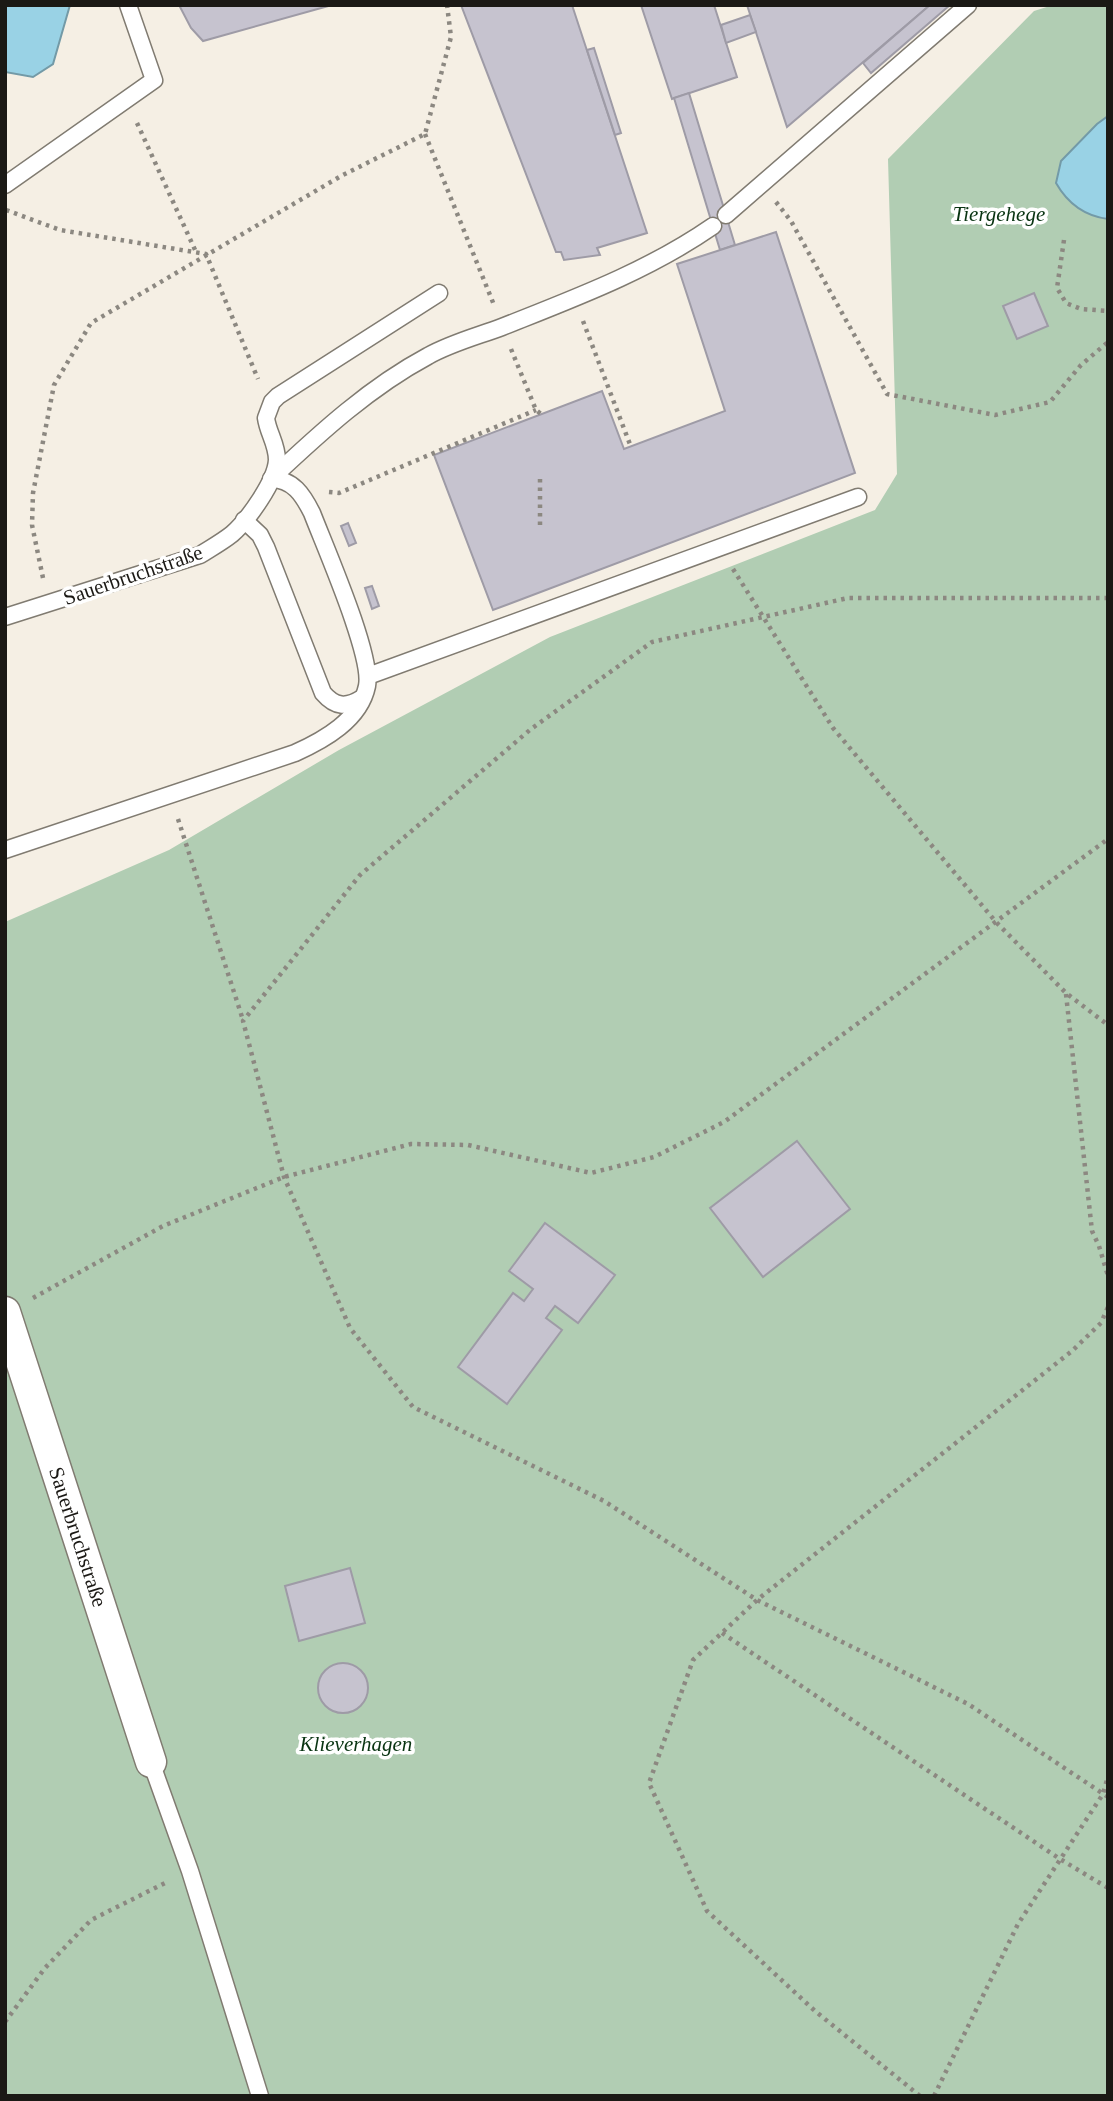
<svg xmlns="http://www.w3.org/2000/svg" width="1113" height="2101" viewBox="0 0 1113 2101" font-family="'Times New Roman',serif">
<style>
.green{fill:#b1cdb3}
.water{fill:#99d2e5;stroke:#739aa7;stroke-width:2}
.building{fill:#c6c3cf;stroke:#9e9ba6;stroke-width:2}
.lines{fill:none;stroke-linecap:round;stroke-linejoin:round}
.lane-casing{stroke:#807b71;stroke-width:19}
.street-casing{stroke:#807b71;stroke-width:33}
.path{stroke:#8c8881;stroke-width:4.5;stroke-dasharray:3.5 5;stroke-linecap:butt}
.lane{stroke:#fff;stroke-width:16}
.street{stroke:#fff;stroke-width:30}
.labels{text-anchor:middle;dominant-baseline:central;stroke-width:7;stroke-linejoin:round;paint-order:stroke}
.park-label{font-size:21px;font-style:italic;fill:#093412;stroke:#fff}
.street-label{font-size:21px;fill:#1b1915;stroke:#fff}
</style>
<rect width="100%" height="100%" fill="#f5efe4"/>
<path class="green" d="M 1053,5 L 1108,5 L 1108,2096 L 5,2096 L 5,922 L 169,850 L 339,750 L 550,637 L 875,510 L 897,474 L 888,159 L 1034,11 Z"/>
<g class="water">
<path d="M 5,5 L 70,5 L 53,64 L 33,77 L 5,72 Z"/>
<path d="M 1108,116 L 1108,219 C 1084,216 1068,204 1056,183 L 1061,161 L 1097,124 Z"/>
</g>
<g class="building">
<path d="M 179,5 L 332,5 L 203,41 L 191,28 Z"/>
<path d="M 572,5 L 647,233 L 597,248 L 600,255 L 564,260 L 561,252 L 556,252 L 461,5 Z"/>
<path d="M 641,5 L 714,5 L 737,77 L 672,99 Z"/>
<path d="M 747,5 L 930,5 L 787,127 Z"/>
<path d="M 930,5 L 950,5 L 871,73 L 863,63 Z"/>
<path d="M 750,15 L 756,32 L 726,43 L 721,25 Z"/>
<path d="M 594,48 L 621,133 L 615,135 L 587,50 Z"/>
<path d="M 689,93 L 735,245 L 720,250 L 674,98 Z"/>
<path d="M 776,232 L 855,473 L 493,610 L 434,455 L 602,391 L 624,449 L 725,411 L 677,264 Z"/>
<path d="M 1034,293 L 1048,326 L 1017,339 L 1003,306 Z"/>
<path d="M 348,523 L 356,543 L 349,546 L 341,526 Z"/>
<path d="M 372,586 L 379,606 L 372,609 L 365,588 Z"/>
<path d="M 797,1141 L 850,1209 L 763,1277 L 710,1208 Z"/>
<path d="M 545,1223 L 615,1275 L 578,1323 L 555,1306 L 546,1318 L 562,1330 L 507,1404 L 458,1367 L 513,1293 L 524,1301 L 533,1289 L 509,1271 Z"/>
<path d="M 350,1568 L 365,1623 L 299,1641 L 285,1586 Z"/>
<circle cx="343" cy="1688" r="25"/>
</g>
<g class="lines">
<g class="lane-casing">
<g id="lane">
<path d="M 5,185 L 154,80 L 128,5"/>
<path d="M 726,215 L 968,5"/>
<path d="M 273,477 C 321,432 370,387 428,356 C 451,343 478,336 502,327 C 575,298 648,271 713,226"/>
<path d="M 244,520 L 260,535 L 266,547 L 323,693 C 335,707 346,708 362,698"/>
<path d="M 5,617 L 200,555 C 211,548 222,542 232,534 C 248,520 276,481 277,460 C 277,444 268,433 266,418 L 272,402 L 278,396 L 439,293"/>
<path d="M 368,676 L 858,497"/>
<path d="M 5,850 L 295,753 C 324,740 360,720 367,686 C 373,656 325,547 312,513 C 303,495 293,479 271,479"/>
<path d="M 151,1762 L 190,1871 L 260,2096"/>
</g>
</g>
<g class="street-casing">
<path id="street" d="M 5,1312 L 151,1762"/>
</g>
<g class="path">
<path d="M 137,123 L 196,252"/>
<path d="M 425,134 L 494,305"/>
<path d="M 776,202 L 791,221 L 887,394 L 995,415 L 1050,402 L 1081,365 L 1108,342"/>
<path d="M 6,210 L 60,230 L 206,254 L 258,379"/>
<path d="M 1064,240 L 1057,288 L 1066,303 L 1081,309 L 1108,311"/>
<path d="M 583,321 L 631,447"/>
<path d="M 511,349 L 536,410 L 541,414"/>
<path d="M 329,492 L 339,493 L 536,410"/>
<path d="M 540,525 L 540,476"/>
<path d="M 733,569 L 833,728 L 996,922 L 1066,993 L 1108,1025"/>
<path d="M 43,578 L 32,525 L 33,493 L 54,385 L 91,323 L 341,176 L 425,134 L 451,37 L 447,5"/>
<path d="M 1108,598 L 848,598 L 652,642 L 531,729 L 360,875 L 243,1021 L 284,1177 L 350,1328 L 413,1407 L 604,1501 L 757,1600 L 968,1704 L 1108,1797"/>
<path d="M 178,819 L 243,1020"/>
<path d="M 1066,994 L 1092,1231 L 1099,1246 L 1108,1276"/>
<path d="M 33,1298 L 163,1226 L 284,1177 L 411,1144 L 468,1145 L 591,1173 L 654,1157 L 724,1122 L 1108,839"/>
<path d="M 722,1633 L 1060,1859 L 1108,1888"/>
<path d="M 5,2022 L 45,1968 L 91,1920 L 167,1882"/>
<path d="M 920,2096 L 815,2011 L 707,1911 L 649,1783 L 693,1660 L 757,1600 L 1072,1351 L 1101,1323 L 1108,1307"/>
<path d="M 934,2096 L 1018,1924 L 1103,1794 L 1108,1776"/>
</g>
<use href="#lane" class="lane"/>
<use href="#street" class="street"/>
</g>
<g class="labels">
<g class="park-label">
<text x="999" y="214">Tiergehege</text>
<text x="356" y="1744">Klieverhagen</text>
</g>
<g class="street-label">
<text transform="translate(133 575) rotate(-19)">Sauerbruchstraße</text>
<text transform="translate(78 1537) rotate(72)">Sauerbruchstraße</text>
</g>
</g>
<rect width="1113" height="2101" fill="none" stroke="#1b1915" stroke-width="14"/>
</svg>
